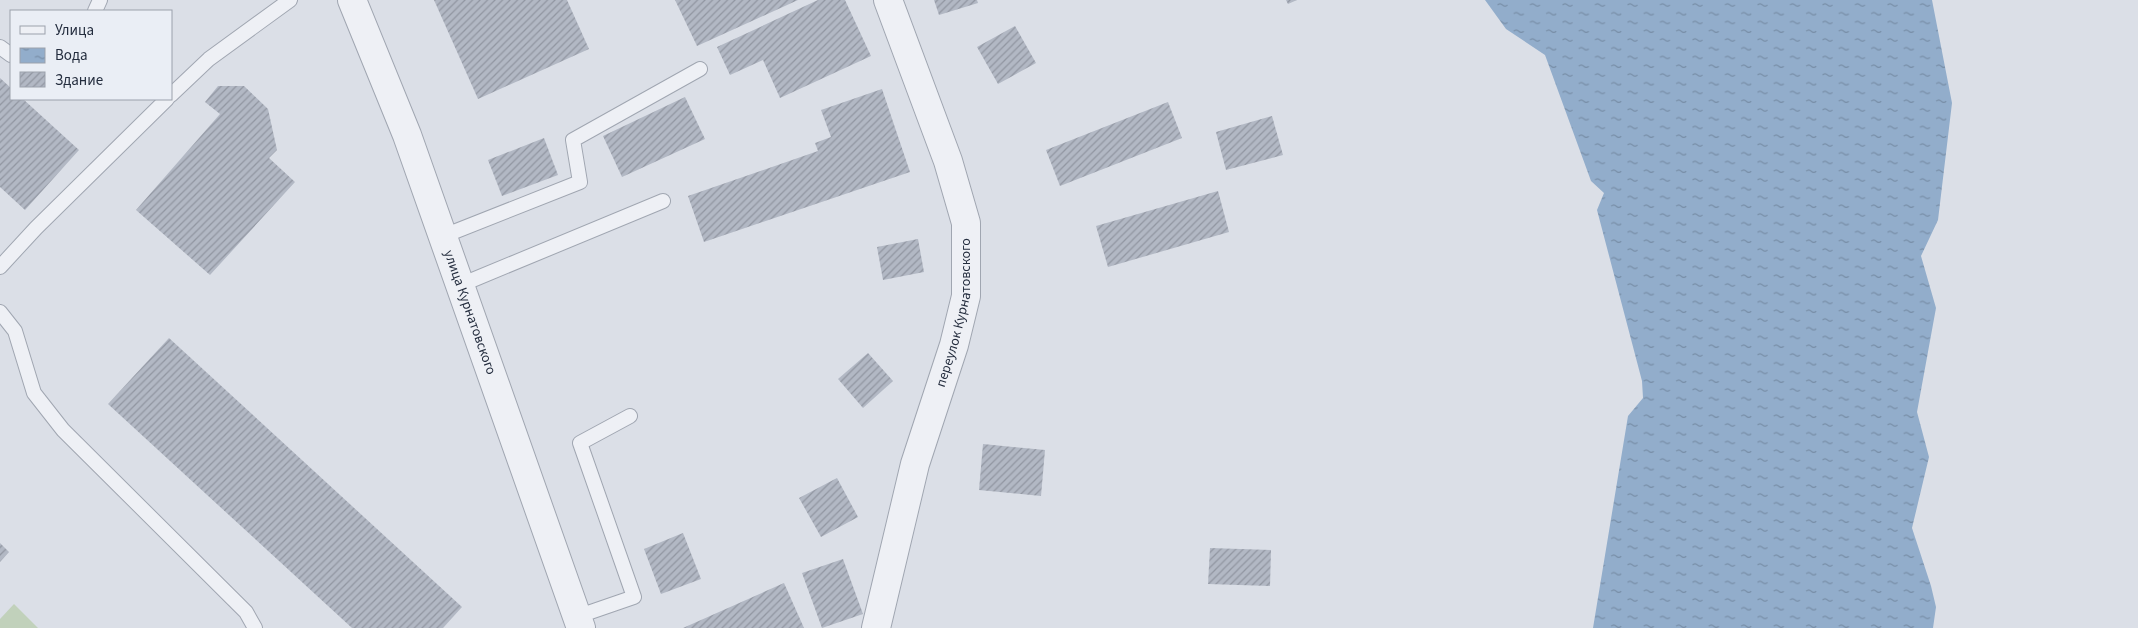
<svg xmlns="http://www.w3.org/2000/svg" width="2138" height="628" viewBox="0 0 2138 628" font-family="'Source Sans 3',sans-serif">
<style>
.green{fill:#c1d1bb}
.water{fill:url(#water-ripples)}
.building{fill:url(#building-hatch)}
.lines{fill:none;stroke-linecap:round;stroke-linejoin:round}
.lane-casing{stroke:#a0a6b1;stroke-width:16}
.street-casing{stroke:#a0a6b1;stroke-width:30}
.lane{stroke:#eef0f5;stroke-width:14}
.street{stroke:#eef0f5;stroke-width:28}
.labels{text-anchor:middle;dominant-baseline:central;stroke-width:4.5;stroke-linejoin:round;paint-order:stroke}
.street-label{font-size:14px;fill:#242d3e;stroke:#eaeef5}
</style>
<defs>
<pattern id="water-ripples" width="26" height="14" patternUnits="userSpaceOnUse" patternTransform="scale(1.25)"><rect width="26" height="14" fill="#92adcb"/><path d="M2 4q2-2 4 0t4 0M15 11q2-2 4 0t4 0" fill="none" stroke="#778da6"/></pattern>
<pattern id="building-hatch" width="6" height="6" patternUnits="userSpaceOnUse" patternTransform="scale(1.25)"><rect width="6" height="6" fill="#b2b8c4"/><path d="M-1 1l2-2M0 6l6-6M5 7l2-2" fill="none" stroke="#9196a1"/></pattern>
</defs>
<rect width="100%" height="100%" fill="#dbdfe7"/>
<path class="green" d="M 14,604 L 38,628 L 0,628 L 0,619 Z"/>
<path class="water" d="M 1485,0 L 1932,0 L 1952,103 L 1938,220 L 1921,256 L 1936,308 L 1917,412 L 1929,457 L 1912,528 L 1931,586 L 1936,607 L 1933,628 L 1593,628 L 1628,416 L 1643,398 L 1642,381 L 1597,210 L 1604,193 L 1591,181 L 1545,55 L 1506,29 Z"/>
<g class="building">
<path d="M 434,0 L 567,0 L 589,49 L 478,99 Z"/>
<path d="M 675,0 L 798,0 L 697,46 Z"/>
<path d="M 818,0 L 845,0 L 871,56 L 780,98 L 763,60 L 730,75 L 717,47 Z"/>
<path d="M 934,0 L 977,0 L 978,3 L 939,15 Z"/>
<path d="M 1286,0 L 1297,0 L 1288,4 Z"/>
<path d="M 1015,26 L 1036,63 L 998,84 L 977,47 Z"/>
<path d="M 0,78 L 11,88 L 11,99 L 23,99 L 79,150 L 25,210 L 0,187 Z"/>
<path d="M 218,86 L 244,86 L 268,109 L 277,150 L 269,158 L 295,182 L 210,275 L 136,210 L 220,114 L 205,102 Z"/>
<path d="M 882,89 L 910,172 L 704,242 L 688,196 L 818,151 L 815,143 L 831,137 L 821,110 Z"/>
<path d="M 685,97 L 705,139 L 622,177 L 603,136 Z"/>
<path d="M 1168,102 L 1182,138 L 1060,186 L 1046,150 Z"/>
<path d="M 1272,116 L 1283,155 L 1226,170 L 1216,132 Z"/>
<path d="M 544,138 L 558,175 L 502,196 L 488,160 Z"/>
<path d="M 1218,191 L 1229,232 L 1108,267 L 1096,226 Z"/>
<path d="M 918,239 L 924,272 L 883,280 L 877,247 Z"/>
<path d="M 169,338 L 462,607 L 443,628 L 352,628 L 108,404 Z"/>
<path d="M 868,353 L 893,381 L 863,408 L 838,379 Z"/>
<path d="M 983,444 L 1045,450 L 1041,496 L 979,490 Z"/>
<path d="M 837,478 L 858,517 L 821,537 L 799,498 Z"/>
<path d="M 683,533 L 701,579 L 661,594 L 644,549 Z"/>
<path d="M 0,543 L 9,552 L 0,562 Z"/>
<path d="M 1210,548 L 1271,550 L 1270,586 L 1208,584 Z"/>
<path d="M 843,559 L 863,614 L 822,628 L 802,573 Z"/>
<path d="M 784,583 L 804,628 L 683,628 Z"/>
</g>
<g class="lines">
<g class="lane-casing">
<g id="lane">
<path d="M 95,11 L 100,0"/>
<path d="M 0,47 L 11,55"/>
<path d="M 171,95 L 209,59 L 290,0"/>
<path d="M 441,237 L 580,182 L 573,140 L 700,69"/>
<path d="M 0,267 L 36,228 L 167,99"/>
<path d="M 458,286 L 663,201"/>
<path d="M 0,312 L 15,331 L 34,393 L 63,430 L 246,612 L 255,628"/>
<path d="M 576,617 L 634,597 L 580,443 L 630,416"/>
</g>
</g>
<g class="street-casing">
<g id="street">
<path id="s1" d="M 352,0 L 407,135 L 581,628"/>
<path id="s2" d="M 876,628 L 915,464 L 954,345 L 966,296 L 966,223 L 948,161 L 888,0"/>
</g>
</g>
<use href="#lane" class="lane"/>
<use href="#street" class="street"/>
</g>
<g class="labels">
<g class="street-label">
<text stroke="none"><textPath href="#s2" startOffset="326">переулок Курнатовского</textPath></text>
<text stroke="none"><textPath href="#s1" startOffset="334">улица Курнатовского</textPath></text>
</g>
</g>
<rect x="10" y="10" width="162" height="90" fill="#eaeef5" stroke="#9ba1ac"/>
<rect x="20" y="26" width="25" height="8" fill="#eef0f5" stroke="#9ba1ac"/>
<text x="55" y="35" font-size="15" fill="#242d3e">Улица</text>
<rect x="20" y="48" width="25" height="15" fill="url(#water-ripples)" stroke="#9ba1ac"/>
<text x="55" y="60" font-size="15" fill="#242d3e">Вода</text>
<rect x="20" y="72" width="25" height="15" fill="url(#building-hatch)" stroke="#9ba1ac"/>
<text x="55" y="85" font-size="15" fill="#242d3e">Здание</text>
</svg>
